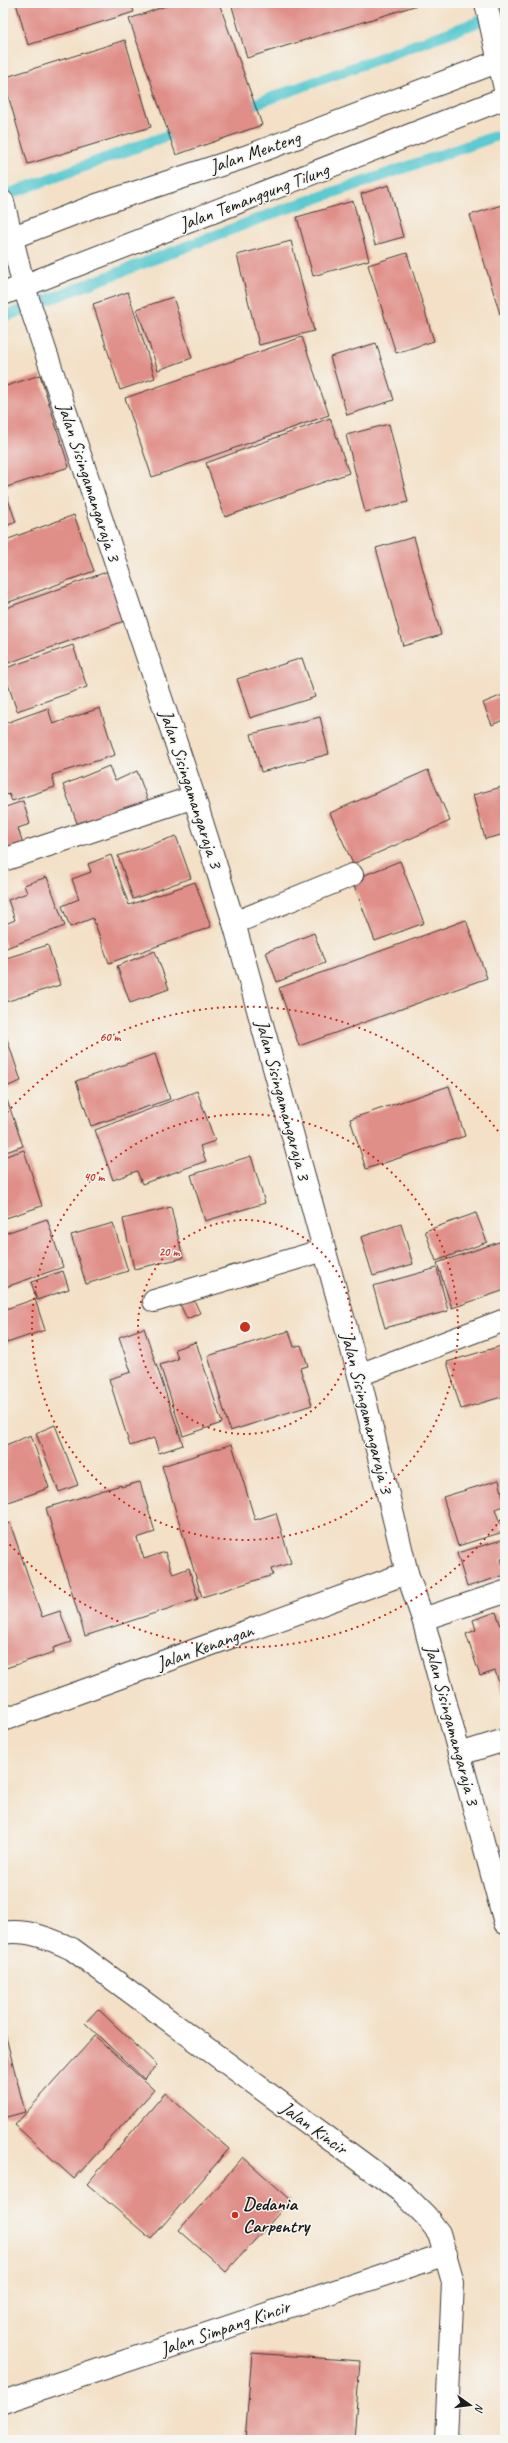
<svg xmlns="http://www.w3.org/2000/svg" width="508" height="2443" viewBox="0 0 508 2443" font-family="Caveat,sans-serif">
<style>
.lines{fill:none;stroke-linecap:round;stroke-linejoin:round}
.stream{stroke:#5dcad1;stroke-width:11}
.building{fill:#e08e88}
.minor-casing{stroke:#3c3936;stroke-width:24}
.tertiary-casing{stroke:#3c3936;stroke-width:24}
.minor{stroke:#fff;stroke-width:22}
.tertiary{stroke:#fff;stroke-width:22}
.ring{fill:none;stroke:#c8321e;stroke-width:2;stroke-dasharray:2 4}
.poi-dot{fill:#c8321e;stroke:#f6f6f2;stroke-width:1.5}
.labels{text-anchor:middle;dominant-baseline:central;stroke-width:3;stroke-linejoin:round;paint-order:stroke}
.street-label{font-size:19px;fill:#1c1c1c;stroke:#f6f6f2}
.poi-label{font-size:19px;font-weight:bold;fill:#1c1c1c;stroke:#f6f6f2;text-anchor:start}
.centre{fill:#c8321e;stroke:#f6f6f2;stroke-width:2}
.ring-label{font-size:12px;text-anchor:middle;font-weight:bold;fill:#c8321e;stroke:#f6f6f2;stroke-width:3;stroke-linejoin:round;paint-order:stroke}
</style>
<rect width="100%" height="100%" fill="#f6f6f2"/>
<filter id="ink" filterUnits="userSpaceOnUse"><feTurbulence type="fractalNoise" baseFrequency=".025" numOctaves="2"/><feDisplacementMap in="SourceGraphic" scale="8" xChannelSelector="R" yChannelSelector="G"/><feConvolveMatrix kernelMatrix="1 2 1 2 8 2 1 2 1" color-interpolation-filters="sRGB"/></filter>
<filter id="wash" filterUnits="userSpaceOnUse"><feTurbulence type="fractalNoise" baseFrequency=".012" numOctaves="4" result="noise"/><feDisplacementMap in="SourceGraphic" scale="16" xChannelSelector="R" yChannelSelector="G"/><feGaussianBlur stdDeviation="0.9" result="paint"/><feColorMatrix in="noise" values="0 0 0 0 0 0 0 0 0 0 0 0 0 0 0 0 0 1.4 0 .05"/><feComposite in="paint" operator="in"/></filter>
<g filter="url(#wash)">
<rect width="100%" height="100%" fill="#f3e0c6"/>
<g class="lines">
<g class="stream">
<path d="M 241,109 L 505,12"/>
<path d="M 3,196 L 183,130"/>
<path d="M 3,317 L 274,213 L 505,133"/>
</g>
</g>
<g id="blocks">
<g class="building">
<path d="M 16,3 L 131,3 L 134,12 L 28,45 Z"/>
<path d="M 174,3 L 219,3 L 262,125 L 176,155 L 129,19 Z"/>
<path d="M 231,3 L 424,3 L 247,58 Z"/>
<path d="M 125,40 L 151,127 L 28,164 L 3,78 Z"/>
<path d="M 389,185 L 403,237 L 375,245 L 361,194 Z"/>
<path d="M 353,201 L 369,260 L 313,276 L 297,217 Z"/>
<path d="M 505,204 L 505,312 L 500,314 L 470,215 Z"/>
<path d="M 291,241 L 314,331 L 259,345 L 237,255 Z"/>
<path d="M 407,253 L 434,341 L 396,353 L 368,265 Z"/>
<path d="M 128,292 L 155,378 L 120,390 L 93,304 Z"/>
<path d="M 173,297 L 192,358 L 158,370 L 137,309 Z"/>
<path d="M 302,337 L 329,415 L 152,477 L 125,398 Z"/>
<path d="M 376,343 L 394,400 L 347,415 L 330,357 Z"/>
<path d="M 40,375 L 69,467 L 7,487 L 3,474 L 3,387 Z"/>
<path d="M 330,418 L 349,473 L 225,517 L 206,463 Z"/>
<path d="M 389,424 L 408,502 L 365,512 L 346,435 Z"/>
<path d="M 3,485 L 16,522 L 3,527 Z"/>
<path d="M 74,515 L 94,571 L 4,604 L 3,541 Z"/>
<path d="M 414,537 L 441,635 L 403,646 L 376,548 Z"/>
<path d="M 109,571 L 127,620 L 3,665 L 3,609 Z"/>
<path d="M 73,645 L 87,687 L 17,711 L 3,669 Z"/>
<path d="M 302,658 L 315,697 L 250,718 L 237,679 Z"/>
<path d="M 505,694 L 505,719 L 492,725 L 483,703 Z"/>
<path d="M 48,708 L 53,724 L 100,708 L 115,755 L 52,775 L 55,787 L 12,801 L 9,794 L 3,796 L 3,724 Z"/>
<path d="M 320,717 L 329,754 L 261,772 L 251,734 Z"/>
<path d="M 109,766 L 115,781 L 137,771 L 151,809 L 80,831 L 63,785 Z"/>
<path d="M 428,770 L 450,821 L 353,864 L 330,813 Z"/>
<path d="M 505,786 L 505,834 L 485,839 L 473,795 Z"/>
<path d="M 23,801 L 30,824 L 18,828 L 25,850 L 3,857 L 3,808 Z"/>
<path d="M 176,836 L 191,878 L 133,899 L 118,856 Z"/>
<path d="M 111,855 L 129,905 L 195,882 L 211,927 L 109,963 L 93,918 L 70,927 L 62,906 L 79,899 L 72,879 L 91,872 L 88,864 Z"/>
<path d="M 400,861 L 424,923 L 375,941 L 352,880 Z"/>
<path d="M 47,877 L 65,926 L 6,948 L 3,939 L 3,925 L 15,920 L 8,900 L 27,893 L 24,885 Z"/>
<path d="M 466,920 L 487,978 L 299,1046 L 279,988 Z"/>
<path d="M 314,933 L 325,963 L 277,982 L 266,952 Z"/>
<path d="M 48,945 L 60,985 L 5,1002 L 3,994 L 3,959 Z"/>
<path d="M 155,951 L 169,989 L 130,1003 L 117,966 Z"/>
<path d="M 5,1033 L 21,1081 L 3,1088 L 3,1034 Z"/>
<path d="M 155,1054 L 170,1099 L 91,1126 L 76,1081 Z"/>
<path d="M 449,1086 L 465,1136 L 366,1169 L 350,1119 Z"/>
<path d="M 197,1091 L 215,1141 L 200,1146 L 206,1161 L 142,1184 L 137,1171 L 113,1180 L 95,1130 Z"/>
<path d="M 7,1100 L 23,1146 L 3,1153 L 3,1102 Z"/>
<path d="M 24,1150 L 42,1206 L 3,1219 L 3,1157 Z"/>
<path d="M 251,1156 L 265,1203 L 205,1221 L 191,1175 Z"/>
<path d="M 171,1207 L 183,1258 L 134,1269 L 123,1219 Z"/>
<path d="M 476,1213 L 487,1242 L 436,1261 L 425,1231 Z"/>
<path d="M 47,1219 L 63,1267 L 3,1288 L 3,1234 Z"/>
<path d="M 113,1223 L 128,1271 L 86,1284 L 71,1235 Z"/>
<path d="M 401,1224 L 413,1264 L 373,1276 L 361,1237 Z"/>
<path d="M 505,1240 L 505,1290 L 452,1308 L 437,1263 Z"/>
<path d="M 437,1268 L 448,1311 L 385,1328 L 373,1286 Z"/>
<path d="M 63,1271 L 69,1289 L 37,1300 L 31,1282 Z"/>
<path d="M 193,1298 L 200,1313 L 187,1319 L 180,1304 Z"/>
<path d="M 35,1299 L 45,1330 L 7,1343 L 3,1330 L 3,1310 Z"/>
<path d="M 144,1328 L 183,1445 L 159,1453 L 154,1438 L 130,1446 L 109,1379 L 131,1372 L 119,1337 Z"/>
<path d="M 289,1331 L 294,1347 L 301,1345 L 308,1366 L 300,1368 L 312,1405 L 230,1431 L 208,1356 Z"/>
<path d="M 196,1342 L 222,1423 L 183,1436 L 160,1365 L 178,1359 L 175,1349 Z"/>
<path d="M 501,1346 L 505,1359 L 505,1396 L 461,1409 L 447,1362 Z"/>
<path d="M 55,1425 L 78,1485 L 59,1492 L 36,1433 Z"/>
<path d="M 31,1435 L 49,1488 L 3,1504 L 3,1446 Z"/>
<path d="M 232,1444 L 255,1520 L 276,1513 L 291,1563 L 271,1569 L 273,1575 L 202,1597 L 162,1466 Z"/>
<path d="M 499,1480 L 505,1506 L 495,1509 L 503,1532 L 458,1546 L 443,1497 Z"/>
<path d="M 140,1482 L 155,1532 L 137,1538 L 144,1559 L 165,1552 L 173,1574 L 189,1568 L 198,1599 L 85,1636 L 46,1508 L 121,1485 L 121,1487 Z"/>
<path d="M 10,1523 L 42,1617 L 60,1611 L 71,1642 L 53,1648 L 54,1652 L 3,1669 L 3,1525 Z"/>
<path d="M 505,1539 L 505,1558 L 501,1559 L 505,1575 L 467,1587 L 457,1553 Z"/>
<path d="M 496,1612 L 501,1626 L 505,1624 L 504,1696 L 495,1671 L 480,1676 L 466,1634 L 476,1630 L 473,1620 Z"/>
<path d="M 98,2009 L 157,2065 L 144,2079 L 85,2023 Z"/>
<path d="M 3,2025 L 25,2112 L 3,2118 Z"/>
<path d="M 95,2036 L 154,2090 L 74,2179 L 15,2125 Z"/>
<path d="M 165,2093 L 229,2149 L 151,2239 L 87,2184 Z"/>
<path d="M 243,2157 L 291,2200 L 226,2272 L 179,2230 Z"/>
<path d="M 252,2353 L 360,2361 L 354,2440 L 245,2440 Z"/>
</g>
</g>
</g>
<g filter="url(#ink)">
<use href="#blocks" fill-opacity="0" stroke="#3c3936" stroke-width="1"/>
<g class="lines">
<g class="minor-casing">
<g id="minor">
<path d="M 486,3 L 505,89"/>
<path d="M 3,202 L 24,287 L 194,797 L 234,923 L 359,1375 L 407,1573 L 423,1619 L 505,1923"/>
<path d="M 3,860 L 194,797"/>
<path d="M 234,923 L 352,875"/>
<path d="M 154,1301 L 324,1250"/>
<path d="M 359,1375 L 505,1320"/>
<path d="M 423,1619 L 505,1592"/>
<path d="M 3,1720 L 407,1573"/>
<path d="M 460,1754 L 505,1740"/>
<path d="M 3,1933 C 27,1929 51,1939 72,1949 L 403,2193 L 426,2216 L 439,2233 L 453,2282 L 446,2440"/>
<path d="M 3,2402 L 446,2254"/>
</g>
</g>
<g class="tertiary-casing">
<g id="tertiary">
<path d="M 3,241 L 97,205 L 245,157 L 505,59"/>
<path d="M 3,294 L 505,98"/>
</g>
</g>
<use href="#minor" class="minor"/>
<use href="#tertiary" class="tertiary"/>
</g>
</g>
<g class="ring">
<circle cx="245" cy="1327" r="107"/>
<circle cx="245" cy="1327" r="213"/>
<path d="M504 1515A320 320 0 0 1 3 1537M3 1117A320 320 0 0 1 504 1139"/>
</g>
<circle class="poi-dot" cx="235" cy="2215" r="4"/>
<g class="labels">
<g class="street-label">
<text transform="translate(255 152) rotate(-19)">Jalan Menteng</text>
<text transform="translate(254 197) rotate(-21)">Jalan Temanggung Tilung</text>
<text transform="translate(89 482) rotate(72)">Jalan Sisingamangaraja 3</text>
<text transform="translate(191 789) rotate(72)">Jalan Sisingamangaraja 3</text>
<text transform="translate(283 1100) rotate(75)">Jalan Sisingamangaraja 3</text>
<text transform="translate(367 1413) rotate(76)">Jalan Sisingamangaraja 3</text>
<text transform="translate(205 1647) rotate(-20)">Jalan Kenangan</text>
<text transform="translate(452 1725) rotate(75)">Jalan Sisingamangaraja 3</text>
<text transform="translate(314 2128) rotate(36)">Jalan Kincir</text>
<text transform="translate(225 2328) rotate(-19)">Jalan Simpang Kincir</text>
</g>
<g class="poi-label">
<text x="243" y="2204">Dedania<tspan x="243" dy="22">Carpentry</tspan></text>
</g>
</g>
<circle cx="245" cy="1327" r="6" class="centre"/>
<g class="ring-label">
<text x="110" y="1041">60 m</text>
<text x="94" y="1181">40 m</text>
<text x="169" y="1256">20 m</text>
</g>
<rect width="508" height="2443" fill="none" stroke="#f6f6f2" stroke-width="16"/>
<g transform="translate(470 2405) rotate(104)" stroke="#f6f6f2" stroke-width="3" paint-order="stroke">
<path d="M0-3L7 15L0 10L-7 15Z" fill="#1c1c1c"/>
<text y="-6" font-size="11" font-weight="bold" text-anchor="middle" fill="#1c1c1c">N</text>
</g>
</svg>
